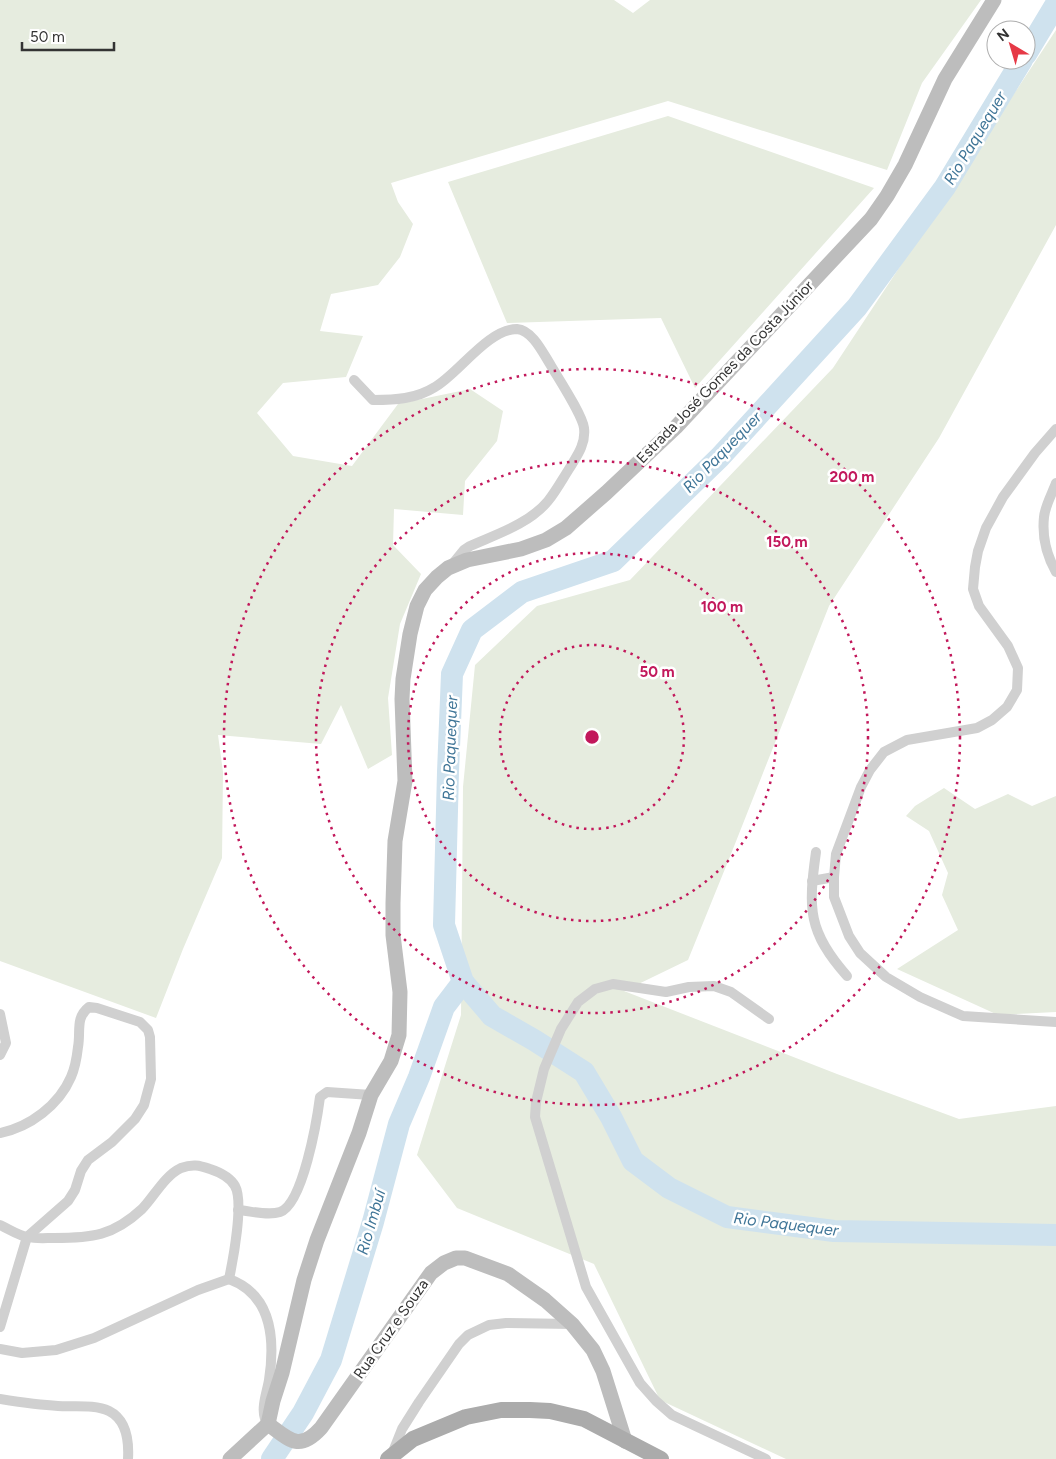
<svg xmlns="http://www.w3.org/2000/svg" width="1056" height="1459" viewBox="0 0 1056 1459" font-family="Figtree,sans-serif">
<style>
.green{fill:#e6ecdf}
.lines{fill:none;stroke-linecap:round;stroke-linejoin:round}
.river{stroke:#cfe2ee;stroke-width:22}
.street{stroke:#d0d0d0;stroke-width:10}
.secondary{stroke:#bdbdbd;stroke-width:15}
.primary{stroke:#ababab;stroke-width:16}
.ring{fill:none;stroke:#c2185b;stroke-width:2.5;stroke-dasharray:2.5 5}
.labels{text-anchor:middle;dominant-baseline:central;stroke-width:5;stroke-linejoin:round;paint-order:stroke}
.street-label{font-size:15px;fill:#333;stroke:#fff}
.water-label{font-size:16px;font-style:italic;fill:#3f7597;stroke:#fff}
.centre{fill:#c2185b;stroke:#fff;stroke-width:2.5}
.ring-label{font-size:15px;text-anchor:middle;font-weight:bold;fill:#c2185b;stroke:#fff;stroke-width:5;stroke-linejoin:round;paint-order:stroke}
</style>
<rect width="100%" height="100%" fill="#fff"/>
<g class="green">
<path d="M 0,0 L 614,0 L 633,13 L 650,0 L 981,0 L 922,83 L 887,170 L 668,101 L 391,183 L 398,202 L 413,224 L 400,257 L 378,285 L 331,294 L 320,331 L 363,336 L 346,377 L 283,383 L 257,413 L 293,456 L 352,466 L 398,404 L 470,389 L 503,411 L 497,441 L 465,481 L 463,515 L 394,509 L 393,545 L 421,574 L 400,624 L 388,698 L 392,755 L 368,769 L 341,705 L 321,744 L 218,735 L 223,772 L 222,858 L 183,949 L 156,1018 L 0,961 Z"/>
<path d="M 1056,30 L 1056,225 L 939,438 L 829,606 L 731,854 L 688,960 L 624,991 L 837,1074 L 959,1119 L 1056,1106 L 1056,1459 L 786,1459 L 660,1400 L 594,1264 L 457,1208 L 417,1155 L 461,1015 L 463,787 L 475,665 L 537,606 L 630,580 L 833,368 Z"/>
<path d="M 668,116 L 874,188 L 695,388 L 661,318 L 507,323 L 448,182 Z"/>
<path d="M 944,788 L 975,809 L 1008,794 L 1032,806 L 1056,796 L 1056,1012 L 998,1015 L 897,969 L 958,930 L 942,895 L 948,873 L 929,831 L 906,816 L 915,806 Z"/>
</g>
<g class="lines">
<g class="river">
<path d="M 1026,54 L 1056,4"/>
<path d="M 1022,60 L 945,187 L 857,307 L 720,457 L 613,561 L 522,592 L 472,630 L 452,674 L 448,772 L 444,925 L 463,982 L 492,1016 L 534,1040 L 584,1072 L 611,1117 L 633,1161 L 669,1188 L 727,1217 L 834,1231 L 1056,1235"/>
<path d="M 272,1459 L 303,1413 L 331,1360 L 373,1222 L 399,1124 L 419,1077 L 444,1007 L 463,982"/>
</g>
<g class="street">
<path d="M 354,380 L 373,400 C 395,400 416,399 435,387 C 459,373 488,329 517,329 C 532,330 543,353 550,364 C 558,378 582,414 584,428 C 586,444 577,456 569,469 C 562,480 556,491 548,501 C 529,524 497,534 470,546 L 464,550 L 451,566"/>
<path d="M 1056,429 L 1035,453 L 1003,497 L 986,528 L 978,551 L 975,567 L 973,589 L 979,606 L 1008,646 L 1018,668 L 1017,690 L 1007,707 L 992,720 L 977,728 L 907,740 L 884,752 L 870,770 L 861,787 L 836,854 L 834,877 L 834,897 L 849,936 L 860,953 L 886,977 L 920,997 L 963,1016 L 1056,1022"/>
<path d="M 1056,483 C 1052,494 1045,506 1044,517 C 1042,536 1047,556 1056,572"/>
<path d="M 816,852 C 808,909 808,932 847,976"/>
<path d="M 812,881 L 834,877"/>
<path d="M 0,1014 L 6,1043 L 0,1055"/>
<path d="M 0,1133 C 30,1127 59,1105 71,1077 C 75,1068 77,1056 78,1047 C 81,1031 75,1018 89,1007 L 97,1008 L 140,1022 L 148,1030 L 150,1037 L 151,1079 L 144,1105 L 135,1119 L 112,1142 L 88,1160 L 81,1171 L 75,1190 L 68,1201 L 27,1237 L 0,1327"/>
<path d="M 238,1210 C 251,1211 268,1216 280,1212 C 303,1204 317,1120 320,1097 L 327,1092 L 371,1095"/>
<path d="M 0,1225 C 9,1229 19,1236 28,1237 C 36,1239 46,1238 54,1238 C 92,1238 113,1236 142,1209 C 154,1197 164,1176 181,1168 C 192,1164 199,1165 210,1169 C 219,1172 230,1177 235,1186 C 244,1202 233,1260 229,1279"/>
<path d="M 229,1279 C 273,1295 275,1341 269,1380 C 267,1392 261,1407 265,1419"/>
<path d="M 0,1349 L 22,1353 L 56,1350 L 94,1338 L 198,1290 L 229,1279"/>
<path d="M 0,1399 C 19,1402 39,1405 58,1406 C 74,1407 95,1404 109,1411 C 127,1420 129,1442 128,1459"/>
<path d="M 392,1454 L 402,1429 L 419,1402 L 459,1344 L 468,1335 L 489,1325 L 506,1323 L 572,1324"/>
<path d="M 766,1459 L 672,1415 L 656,1401 L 640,1383 L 586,1287 L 535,1117 L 536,1102 L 544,1069 L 561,1029 L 578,1002 L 595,989 L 613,984 L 666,992 L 689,987 L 714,986 L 731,992 L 769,1019"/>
</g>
<g class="secondary">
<path d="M 268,1424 L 273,1401 L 282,1373 L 304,1280 L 317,1240 L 359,1133 L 371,1095 L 391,1061 L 399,1035 L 400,992 L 393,935 L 393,903 L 395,841 L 405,781 L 402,699 L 403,679 L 410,634 L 417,606 L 425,590 L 437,577 L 448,568 L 467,560 L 521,549 L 546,540 L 566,528 L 606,493 L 676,427 L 871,219 L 887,196 L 905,165 L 945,79 L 994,0"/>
<path d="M 268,1424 C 290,1440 299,1452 321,1428 L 431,1273 L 444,1263 L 456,1258 L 465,1258 L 508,1274 L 545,1300 L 572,1324 L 593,1350 L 603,1371 L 625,1441"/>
<path d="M 230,1459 L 268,1424"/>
</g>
<path class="primary" d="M 388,1459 L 413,1439 L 466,1417 L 501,1410 L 530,1410 L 550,1411 L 584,1419 L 661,1459"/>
</g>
<g class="ring">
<circle cx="592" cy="737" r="92"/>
<circle cx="592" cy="737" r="184"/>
<circle cx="592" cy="737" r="276"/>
<circle cx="592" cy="737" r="368"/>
</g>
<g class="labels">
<g class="street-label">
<text transform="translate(725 372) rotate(-46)">Estrada José Gomes da Costa Júnior</text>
<text transform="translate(391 1329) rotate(-55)">Rua Cruz e Souza</text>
</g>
<g class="water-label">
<text transform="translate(975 138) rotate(-59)">Rio Paquequer</text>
<text transform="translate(722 452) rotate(-46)">Rio Paquequer</text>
<text transform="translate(450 748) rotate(-88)">Rio Paquequer</text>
<text transform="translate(371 1222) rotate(-74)">Rio Imbuí</text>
<text transform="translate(786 1224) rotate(7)">Rio Paquequer</text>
</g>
</g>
<circle cx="592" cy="737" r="8" class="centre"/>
<g class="ring-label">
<text x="852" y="482">200 m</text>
<text x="787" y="547">150 m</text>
<text x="722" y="612">100 m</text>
<text x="657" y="677">50 m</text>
</g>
<g transform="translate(1011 45) rotate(322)"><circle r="24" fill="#ffffff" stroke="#adadad"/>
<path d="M0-4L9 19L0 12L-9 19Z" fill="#e63946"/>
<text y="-8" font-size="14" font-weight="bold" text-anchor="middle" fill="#333333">N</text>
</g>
<path d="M22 42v8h92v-8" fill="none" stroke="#333333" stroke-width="2.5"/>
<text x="30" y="42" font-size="15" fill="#333333" stroke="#ffffff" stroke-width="4" paint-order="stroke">50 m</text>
</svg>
